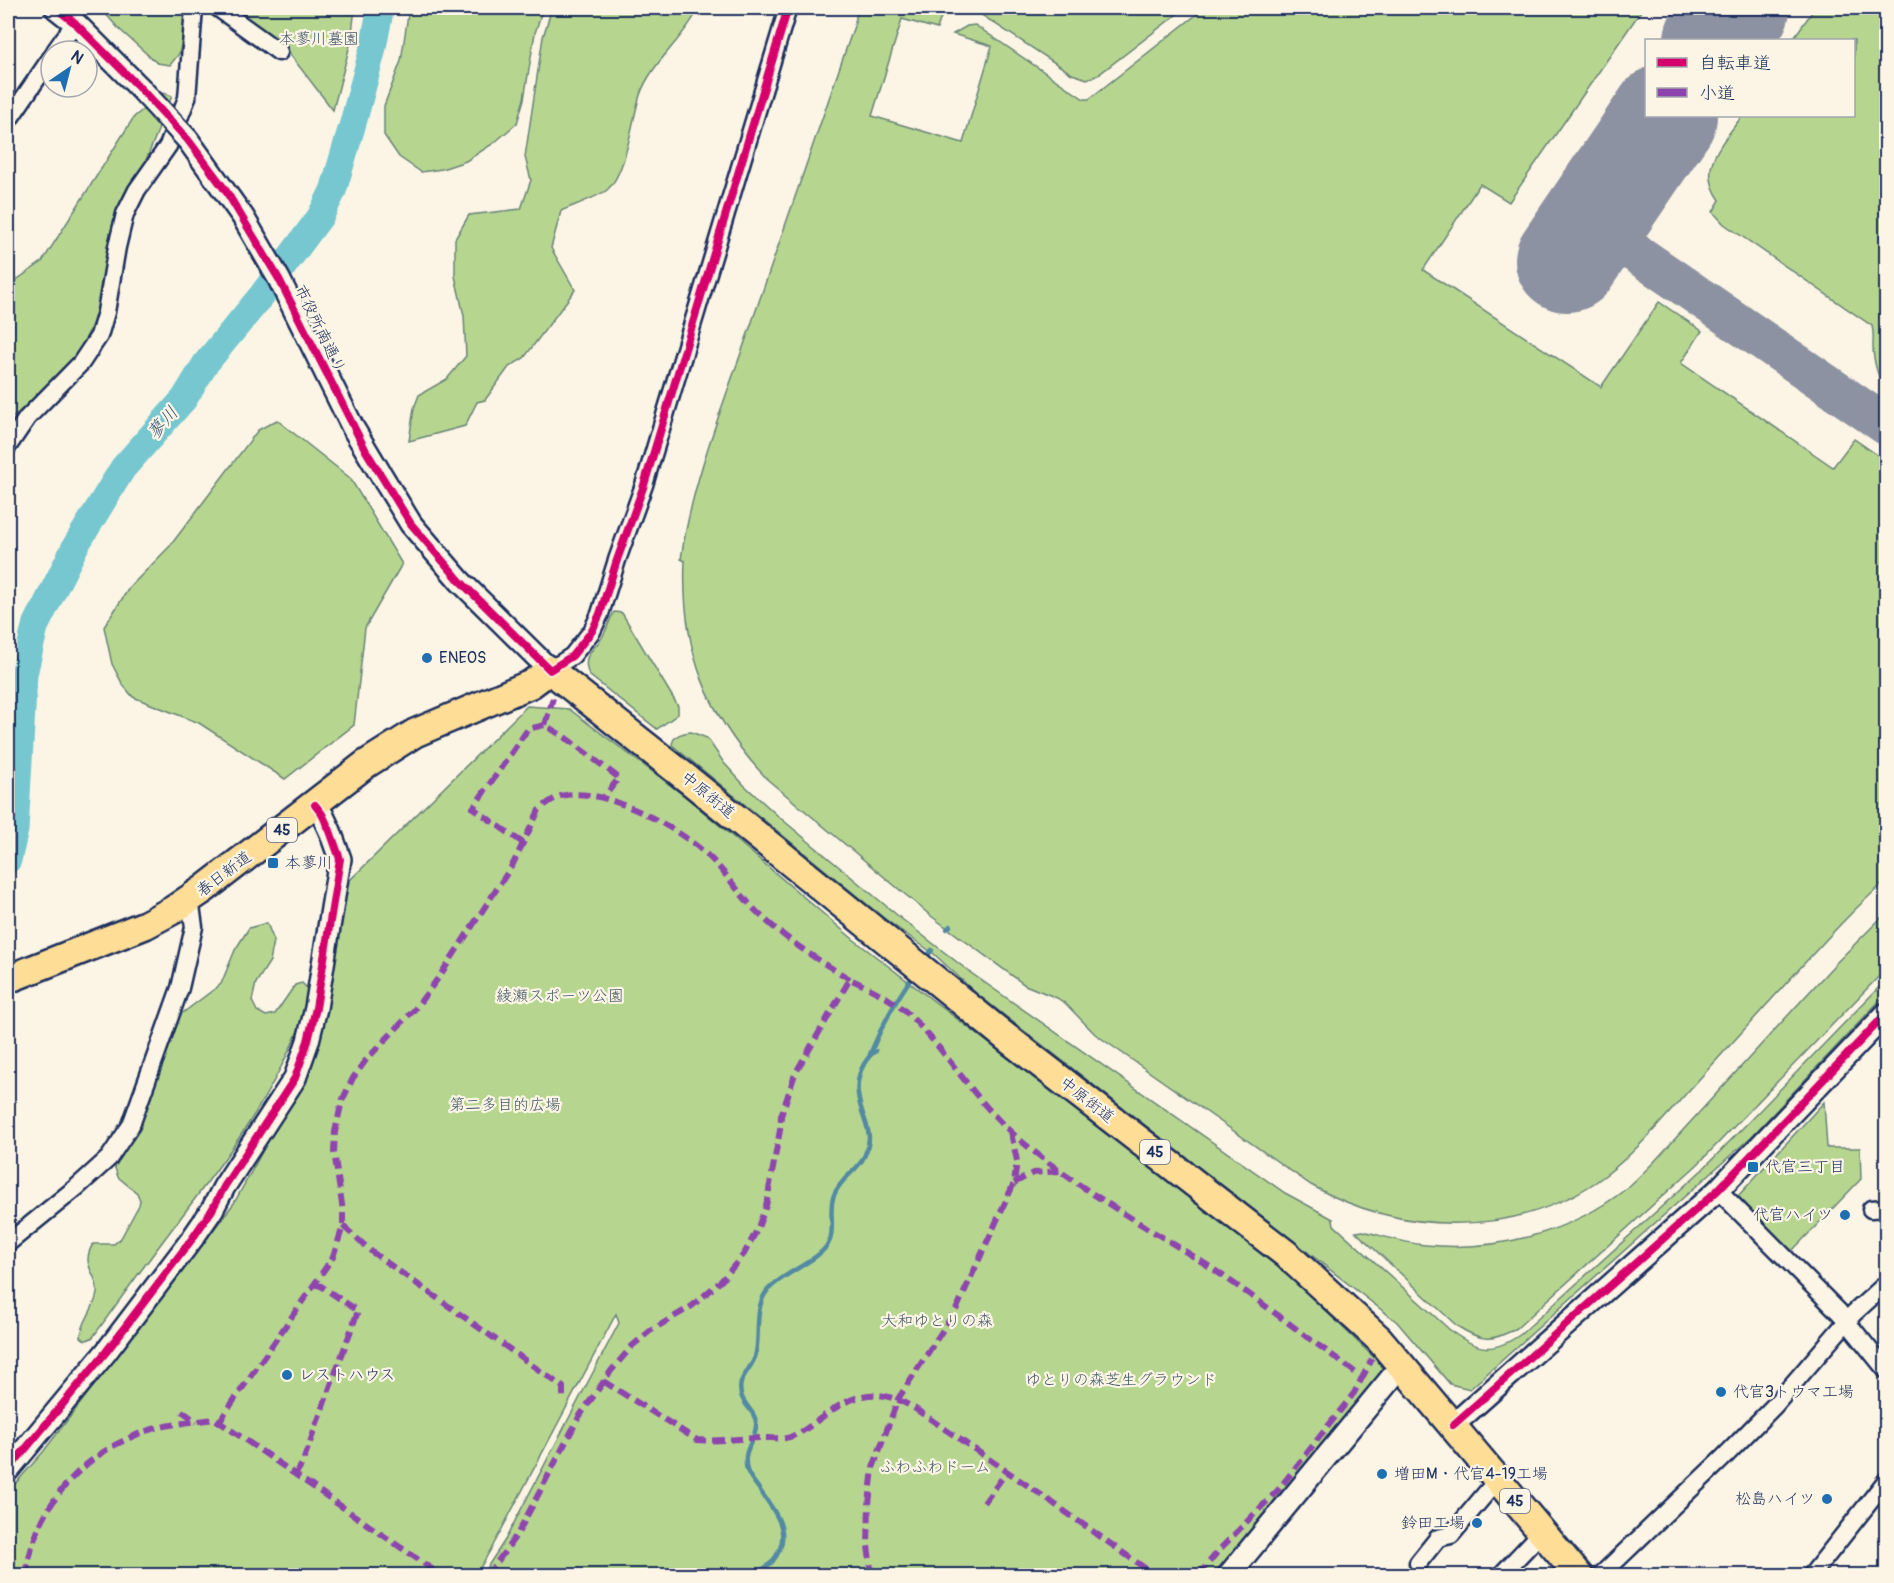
<svg xmlns="http://www.w3.org/2000/svg" width="1894" height="1583" viewBox="0 0 1894 1583" font-family="Pangolin,'Klee One',sans-serif">
<style>
.green{fill:#b6d690;stroke:#688277;stroke-width:1.5}
.lines{fill:none;stroke-linecap:round;stroke-linejoin:round}
.stream{stroke:#528aa2;stroke-width:4.5}
.river{stroke:#76c7d0;stroke-width:27}
.taxiway{stroke:#8c92a2;stroke-width:40}
.runway{stroke:#8c92a2;stroke-width:104}
.minor-casing{stroke:#1b2f5e;stroke-width:21}
.tertiary-casing{stroke:#1b2f5e;stroke-width:26}
.primary-casing{stroke:#1b2f5e;stroke-width:32}
.minor{stroke:#fcf5e5;stroke-width:16}
.tertiary{stroke:#fcf5e5;stroke-width:21}
.primary{stroke:#fedd96;stroke-width:27}
.tertiary-bridge-casing{stroke:#1b2f5e;stroke-width:26;stroke-linecap:butt}
.tertiary-bridge{stroke:#fcf5e5;stroke-width:21}
.quiet{stroke:#8e44ad;stroke-width:6;stroke-dasharray:12 6;stroke-linecap:butt}
.cycleway-casing{stroke:#fcf5e5;stroke-width:11}
.cycleway{stroke:#d6006c;stroke-width:8}
.poi-dot{fill:#1f6fb2;stroke:#fcf5e5;stroke-width:2}
.labels{text-anchor:middle;dominant-baseline:central;stroke-width:4.5;stroke-linejoin:round;paint-order:stroke}
.shield{fill:#fcf5e5;stroke:#5e6a86;stroke-width:1.5}
.shield-label{font-size:15px;font-weight:bold;fill:#1b2f5e}
.park-label{font-size:16px;fill:#42596a;stroke:#fcf5e5}
.street-label{font-size:16px;fill:#1b2f5e;stroke:#fcf5e5}
.poi-label{font-size:16px;fill:#1b2f5e;stroke:#fcf5e5;text-anchor:start}
.water-label{font-size:18px;font-style:italic;fill:#32557a;stroke:#fcf5e5}
</style>
<rect width="100%" height="100%" fill="#fcf5e5"/>
<filter id="ink" filterUnits="userSpaceOnUse"><feTurbulence type="fractalNoise" baseFrequency=".0167" numOctaves="2"/><feDisplacementMap in="SourceGraphic" scale="12" xChannelSelector="R" yChannelSelector="G"/><feConvolveMatrix kernelMatrix="1 2 1 2 8 2 1 2 1" color-interpolation-filters="sRGB"/></filter>
<g filter="url(#ink)">
<g class="green">
<path d="M 103,8 L 190,8 L 179,54 L 170,65 L 157,63 L 118,28 L 103,11 Z"/>
<path d="M 221,8 L 355,8 L 351,41 L 333,110 L 285,48 Z"/>
<path d="M 409,8 L 543,8 L 535,33 L 524,99 L 517,123 L 494,143 L 466,161 L 442,169 L 421,172 L 399,157 L 384,135 L 384,106 L 401,61 Z"/>
<path d="M 552,8 L 699,8 C 684,39 651,63 640,95 C 632,120 626,174 607,190 C 600,196 572,206 561,211 L 551,248 L 575,290 L 524,358 L 509,367 L 485,400 L 477,402 L 465,426 L 409,441 L 414,408 L 419,395 L 447,379 L 466,356 L 464,316 L 455,276 L 455,239 L 469,215 L 521,209 L 531,180 L 525,157 L 543,37 Z"/>
<path d="M 858,8 L 941,8 L 942,14 L 937,29 L 902,19 L 872,116 L 963,143 L 992,46 L 953,34 L 967,26 L 975,25 L 1084,99 L 1089,99 L 1205,8 L 1643,8 L 1509,202 L 1480,184 L 1423,270 L 1601,387 L 1659,302 L 1702,331 L 1681,363 L 1833,467 L 1854,439 L 1886,461 L 1886,881 C 1852,910 1821,945 1791,978 C 1758,1014 1726,1050 1693,1086 C 1663,1119 1634,1156 1596,1182 C 1510,1239 1398,1234 1311,1185 L 1095,1034 L 1066,1004 L 1057,998 L 1025,985 L 931,916 L 768,780 C 707,716 681,650 685,561 L 681,559 C 693,476 726,398 753,319 C 787,222 820,123 854,26 Z"/>
<path d="M 971,8 L 1185,8 L 1098,75 L 1087,79 L 1072,74 Z"/>
<path d="M 1815,8 L 1886,8 L 1886,390 C 1878,379 1873,360 1873,346 C 1873,338 1874,333 1872,326 L 1724,224 L 1713,212 L 1720,200 C 1696,167 1723,143 1742,116 L 1854,116 L 1854,40 L 1792,40 Z"/>
<path d="M 163,93 L 172,96 L 138,180 L 98,311 L 85,340 L 71,364 L 8,422 L 8,286 L 42,262 L 134,117 Z"/>
<path d="M 277,420 L 350,478 L 402,564 L 365,628 L 354,725 L 285,779 L 199,723 L 133,697 L 123,685 L 112,664 L 104,627 L 129,588 L 170,546 L 258,430 Z"/>
<path d="M 614,612 L 622,613 L 678,706 L 678,714 L 657,729 L 589,675 C 580,652 596,651 604,634 C 608,626 610,619 614,612 Z"/>
<path d="M 527,706 L 569,709 L 686,797 L 853,939 L 1008,1058 L 1030,1074 L 1032,1072 L 1217,1213 L 1306,1289 L 1305,1291 L 1389,1372 L 1216,1575 L 482,1575 L 505,1540 L 619,1323 L 616,1314 L 495,1542 L 476,1575 L 8,1576 L 8,1492 L 43,1452 L 234,1203 L 301,1081 L 346,884 Z"/>
<path d="M 691,732 L 707,738 L 724,763 L 744,785 L 778,816 L 903,920 L 971,973 L 1285,1193 L 1333,1219 L 1334,1225 L 1451,1331 C 1478,1351 1493,1354 1521,1334 L 1702,1170 L 1886,980 L 1886,994 L 1751,1137 L 1470,1389 L 1450,1384 L 1397,1322 L 977,994 L 934,954 L 885,919 L 672,745 C 673,735 682,733 691,732 Z"/>
<path d="M 1886,913 L 1886,969 L 1698,1164 L 1517,1328 C 1492,1342 1482,1342 1457,1326 L 1356,1232 L 1363,1231 C 1383,1236 1404,1243 1425,1245 C 1496,1252 1571,1233 1627,1188 C 1636,1180 1645,1171 1653,1163 L 1835,964 Z"/>
<path d="M 267,923 L 274,941 L 270,961 L 256,983 L 252,1001 L 257,1011 L 266,1016 L 275,1014 L 295,985 L 302,983 L 308,989 C 306,1018 294,1041 281,1067 C 251,1127 210,1179 169,1233 C 143,1267 118,1302 93,1337 C 88,1340 86,1342 81,1337 C 81,1322 95,1309 97,1293 C 99,1273 79,1267 93,1244 L 114,1244 L 121,1238 L 139,1205 L 140,1200 L 137,1193 L 118,1177 L 115,1168 L 119,1139 L 134,1091 L 156,1042 L 180,1015 L 221,984 L 235,950 L 249,928 Z"/>
<path d="M 1824,1102 L 1827,1148 L 1860,1148 L 1861,1179 L 1791,1252 L 1738,1196 Z"/>
</g>
<g class="lines">
<g class="stream">
<path d="M 947,929 L 950,926"/>
<path d="M 925,959 L 932,950"/>
<path d="M 870,1054 C 882,1025 896,999 915,973"/>
<path d="M 754,1576 C 759,1571 767,1567 772,1562 C 795,1534 775,1512 759,1489 C 755,1483 749,1477 747,1470 C 741,1448 758,1439 756,1422 C 755,1411 743,1405 741,1394 C 737,1378 750,1371 755,1357 C 761,1337 753,1309 767,1291 C 781,1273 823,1260 830,1240 C 835,1225 828,1209 834,1195 C 844,1171 866,1171 869,1138 C 869,1132 867,1126 865,1120 C 858,1101 853,1083 864,1064 C 868,1058 870,1054 876,1051"/>
</g>
<path class="river" d="M 8,860 L 15,830 L 24,674 L 35,627 L 76,545 L 123,468 L 184,399 L 206,363 L 262,295 L 320,217 L 333,191 L 353,123 L 372,52 L 379,17 L 379,8"/>
<path class="taxiway" d="M 1592,223 L 1886,425"/>
<g class="runway">
<path d="M 1716,40 L 1738,8"/>
<path d="M 1567,260 L 1665,116"/>
</g>
<g class="minor-casing">
<g id="minor">
<path d="M 218,8 L 279,52"/>
<path d="M 55,51 L 75,23"/>
<path d="M 8,121 L 51,58"/>
<path d="M 8,446 L 27,418 L 81,363 L 99,336 L 106,312 L 117,247 L 125,214 L 137,190 L 168,146 L 187,98 L 194,8"/>
<path d="M 550,670 L 572,656 L 592,631 L 600,614 L 617,560 L 644,485 L 788,8"/>
<path d="M 1718,1190 L 1839,1312 L 1886,1370"/>
<path d="M 1871,1209 L 1886,1208"/>
<path d="M 8,1243 L 77,1187 L 109,1158 L 131,1125 L 180,988 L 194,927 L 190,899"/>
<path d="M 1418,1563 L 1438,1538 L 1451,1535 L 1497,1480"/>
<path d="M 1500,1576 L 1542,1532"/>
<path d="M 1600,1576 L 1722,1459 L 1774,1406 L 1854,1313 L 1886,1284"/>
<path d="M 1811,1576 L 1886,1481"/>
</g>
</g>
<g class="tertiary-casing">
<g id="tertiary">
<path d="M 56,8 L 75,23 L 139,87"/>
<path d="M 386,483 L 411,524 L 460,581 L 550,670"/>
<path d="M 1453,1425 L 1718,1190 L 1886,1014"/>
<path d="M 8,1470 L 106,1352 L 192,1239 L 212,1210 L 224,1187 L 295,1078 L 308,1041 L 316,1008 L 340,859 L 330,831 L 322,814 L 315,805"/>
<path d="M 1228,1576 L 1402,1365"/>
</g>
</g>
<g class="primary-casing">
<path id="primary" d="M 8,979 L 145,925 L 173,910 L 204,889 L 366,764 L 415,733 L 531,684 L 550,670 L 694,784 L 1007,1038 L 1286,1254 L 1379,1339 L 1579,1576"/>
</g>
<use href="#minor" class="minor"/>
<use href="#tertiary" class="tertiary"/>
<use href="#primary" class="primary"/>
<g class="tertiary-bridge-casing">
<path id="tertiary-bridge" d="M 139,87 L 188,140 L 243,217 L 279,279 L 353,428 L 386,483"/>
</g>
<use href="#tertiary-bridge" class="tertiary-bridge"/>
<g class="quiet">
<path d="M 545,725 L 553,698"/>
<path d="M 523,843 L 473,808 L 528,729 L 545,725 L 566,738 L 619,778 L 603,798"/>
<path d="M 1014,1183 L 1033,1173 L 1060,1171"/>
<path d="M 343,1226 L 372,1252 L 563,1387 L 563,1401"/>
<path d="M 603,1381 L 697,1440 C 722,1442 746,1437 771,1438 C 778,1438 784,1439 790,1437 C 802,1433 811,1425 821,1418 C 855,1393 876,1386 914,1408 L 1043,1496 L 1156,1576"/>
<path d="M 182,1411 L 197,1422"/>
<path d="M 219,1422 L 333,1257 L 343,1226 L 343,1211 L 334,1152 L 335,1132 L 342,1101 L 353,1078 L 366,1060 L 414,1010 L 439,977 L 513,864 L 539,810 C 547,803 556,796 566,795 C 606,788 677,827 706,854 C 726,872 739,894 757,912 C 785,939 817,960 850,979"/>
<path d="M 295,1475 L 302,1464 L 358,1311 L 321,1286 L 314,1284"/>
<path d="M 984,1503 L 1007,1471"/>
<path d="M 26,1576 C 33,1516 71,1465 125,1440 C 132,1437 139,1433 146,1431 C 168,1424 192,1422 215,1419 L 442,1576"/>
<path d="M 487,1576 L 518,1533 L 579,1417 L 611,1371 L 632,1346 L 650,1331 L 692,1306 L 722,1280 L 744,1254 L 757,1230 L 766,1206 L 780,1130 L 781,1116 L 795,1074 L 850,979 C 869,988 889,997 905,1011 C 945,1048 972,1097 1012,1133 C 1072,1186 1141,1223 1207,1265 C 1255,1297 1301,1333 1347,1366 L 1362,1378 L 1372,1359"/>
<path d="M 872,1576 L 868,1546 L 869,1504 L 873,1468 L 898,1399 L 957,1308 L 1014,1183 L 1017,1161 L 1011,1133"/>
<path d="M 1198,1576 L 1219,1550 L 1278,1490 L 1354,1393 L 1362,1378"/>
</g>
<g class="cycleway-casing">
<g id="cycleway">
<path d="M 56,8 L 75,23 L 139,87 L 188,140 L 226,191 L 279,279 L 366,451 L 411,524 L 460,581 L 550,670 L 572,656 L 592,631 L 600,614 L 617,560 L 644,485 L 788,8"/>
<path d="M 1453,1425 L 1718,1190 L 1886,1014"/>
<path d="M 8,1470 L 106,1352 L 192,1239 L 212,1210 L 224,1187 L 295,1078 L 308,1041 L 316,1008 L 340,859 L 330,831 L 322,814 L 315,805"/>
</g>
</g>
<use href="#cycleway" class="cycleway"/>
</g>
</g>
<g class="poi-dot">
<circle cx="427" cy="658" r="6"/>
<rect x="267" y="857" width="12" height="12" rx="3"/>
<rect x="1747" y="1161" width="12" height="12" rx="3"/>
<circle cx="1845" cy="1215" r="6"/>
<circle cx="287" cy="1375" r="6"/>
<circle cx="1721" cy="1392" r="6"/>
<circle cx="1382" cy="1474" r="6"/>
<circle cx="1827" cy="1499" r="6"/>
<circle cx="1477" cy="1523" r="6"/>
</g>
<g class="labels">
<g class="shield">
<rect x="267" y="818" width="30" height="24" rx="4.5"/>
<rect x="1140" y="1140" width="30" height="24" rx="4.5"/>
<rect x="1500" y="1489" width="30" height="24" rx="4.5"/>
</g>
<g class="shield-label">
<text x="282" y="830">45</text>
<text x="1155" y="1152">45</text>
<text x="1515" y="1501">45</text>
</g>
<g class="park-label">
<text x="319" y="39">本蓼川墓園</text>
<text x="560" y="996">綾瀬スポーツ公園</text>
<text x="505" y="1105">第二多目的広場</text>
<text x="937" y="1321">大和ゆとりの森</text>
<text x="1121" y="1380">ゆとりの森芝生グラウンド</text>
<text x="935" y="1467">ふわふわドーム</text>
</g>
<g class="street-label">
<text transform="translate(320 329) rotate(64)">市役所南通り</text>
<text transform="translate(708 795) rotate(39)">中原街道</text>
<text transform="translate(224 874) rotate(-37)">春日新道</text>
<text transform="translate(1087 1100) rotate(38)">中原街道</text>
</g>
<g class="poi-label">
<text x="439" y="658">ENEOS</text>
<text x="285" y="863">本蓼川</text>
<text x="1765" y="1167">代官三丁目</text>
<text x="1833" y="1215" text-anchor="end">代官ハイツ</text>
<text x="299" y="1375">レストハウス</text>
<text x="1733" y="1392">代官3トウマ工場</text>
<text x="1394" y="1474">増田M・代官4-19工場</text>
<text x="1815" y="1499" text-anchor="end">松島ハイツ</text>
<text x="1465" y="1523" text-anchor="end">鈴田工場</text>
</g>
<g class="water-label">
<text transform="translate(163 423) rotate(-49)">蓼川</text>
</g>
</g>
<rect width="1894" height="1583" fill="none" stroke="#fcf5e5" stroke-width="30"/>
<rect x="15" y="15" width="1864" height="1553" fill="none" stroke="#1b2f5e" stroke-width="2" filter="url(#ink)"/>
<rect x="1645" y="39" width="210" height="78" fill="#fcf5e5" stroke="#a2a6af" stroke-width="1.5"/>
<rect x="1657" y="58" width="30" height="9" fill="#d6006c" stroke="#a2a6af" stroke-width="1.5"/>
<text x="1699" y="69" font-size="18" fill="#1b2f5e">自転車道</text>
<rect x="1657" y="88" width="30" height="9" fill="#8e44ad" stroke="#a2a6af" stroke-width="1.5"/>
<text x="1699" y="99" font-size="18" fill="#1b2f5e">小道</text>
<g transform="translate(69 69) rotate(35)"><circle r="28" fill="#fcf5e5" stroke="#a2a6af" stroke-width="1.5"/>
<path d="M0-4.5L10 22L0 15L-10 22Z" fill="#1f6fb2"/>
<text y="-9" font-size="16" font-weight="bold" text-anchor="middle" fill="#1b2f5e">N</text>
</g>
</svg>
